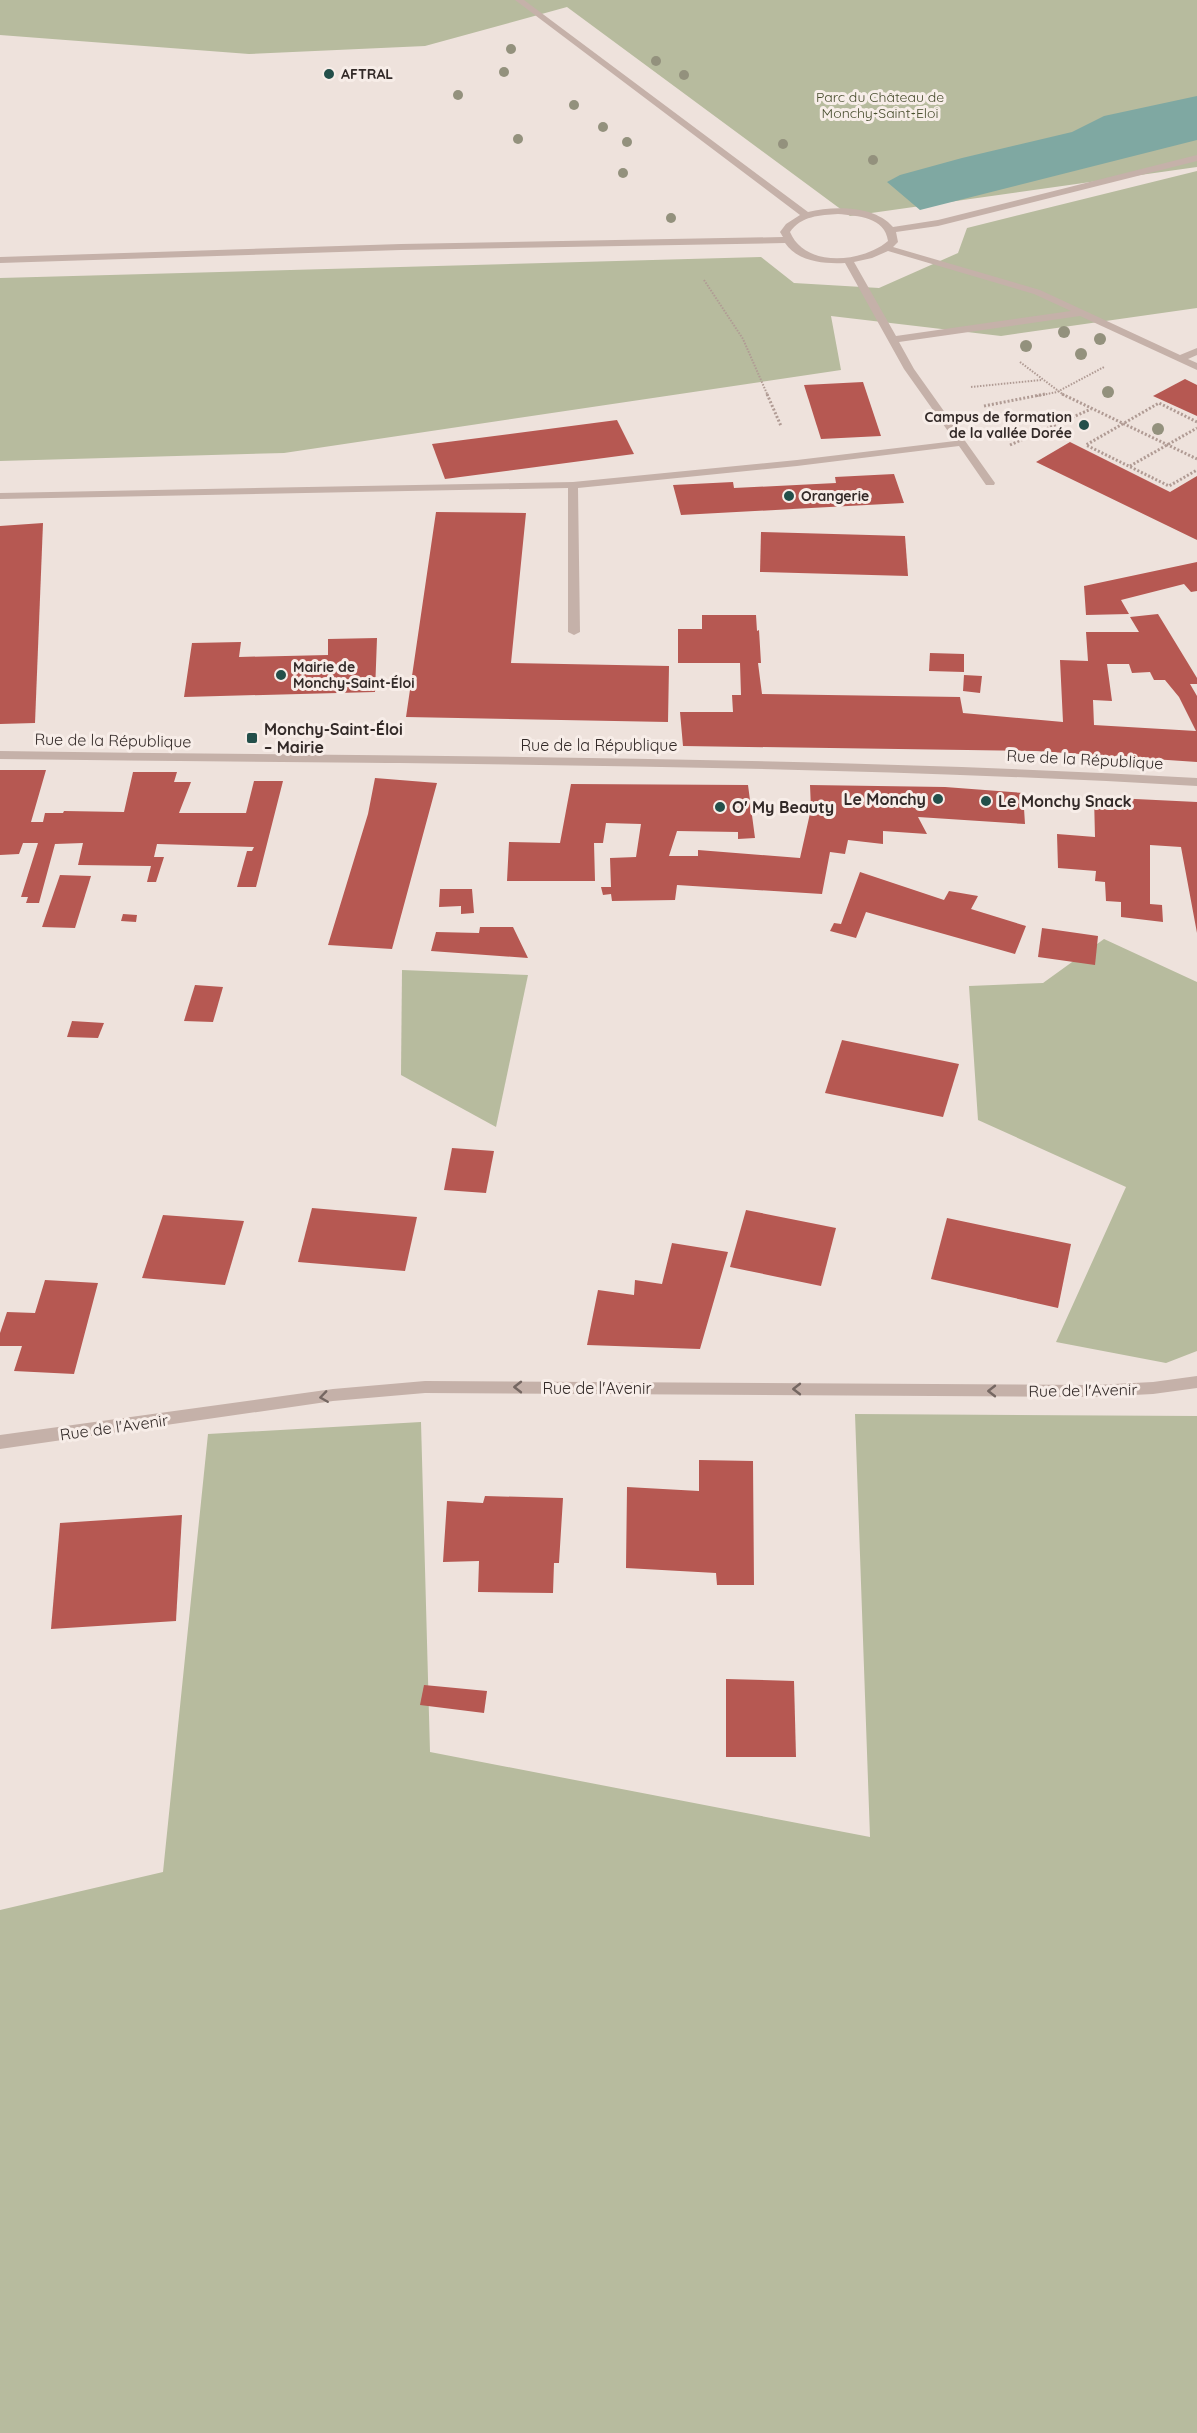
<svg xmlns="http://www.w3.org/2000/svg" width="1197" height="2433" viewBox="0 0 1197 2433" font-family="Quicksand,sans-serif">
<style>
.green{fill:#b7bb9e}
.water{fill:#7fa8a2}
.building{fill:#b65852;fill-rule:evenodd}
.lines{fill:none;stroke-linecap:round;stroke-linejoin:round}
.path-far1{stroke:#b09b94;stroke-width:2;stroke-dasharray:1.5 1.5;stroke-linecap:butt}
.path{stroke:#b09b94;stroke-width:3;stroke-dasharray:2 2;stroke-linecap:butt}
.minor{fill:#c5b1a9;fill-rule:evenodd}
.tree{fill:#93917d}
.oneway{stroke:#756762}
.poi-dot{fill:#234f4a;stroke:#f7ede8;stroke-width:2}
.labels{text-anchor:middle;dominant-baseline:central;stroke-width:6;stroke-linejoin:round;paint-order:stroke}
.far-poi-label{font-size:14px;font-weight:bold;fill:#332a28;stroke:#f7ede8;text-anchor:start}
.far-park-label{font-size:14px;fill:#494e2f;stroke:#f7ede8}
.poi-label{font-size:16px;font-weight:bold;fill:#332a28;stroke:#f7ede8;text-anchor:start}
.street-label{font-size:16px;fill:#332a28;stroke:#f7ede8}
</style>
<rect width="100%" height="100%" fill="#eee2dc"/>
<g class="green">
<path d="M 0,0 L 1197,0 L 1197,167 L 850,216 L 567,7 L 425,46 L 249,54 L 0,35 Z"/>
<path d="M 1197,171 L 1197,308 L 1001,336 L 831,316 L 841,370 L 284,453 L 0,461 L 0,278 L 761,257 L 794,283 L 879,288 L 958,253 L 967,228 Z"/>
<path d="M 1104,939 L 1197,982 L 1197,1351 L 1166,1363 L 1056,1342 L 1126,1187 L 978,1120 L 969,986 L 1043,983 Z"/>
<path d="M 402,970 L 528,975 L 496,1127 L 401,1075 Z"/>
<path d="M 855,1414 L 1197,1416 L 1197,2433 L 0,2433 L 0,1910 L 163,1872 L 208,1434 L 421,1422 L 430,1752 L 870,1837 Z"/>
</g>
<path class="water" d="M 1197,96 L 1197,140 L 920,210 L 887,182 L 900,175 L 962,158 L 1072,132 L 1104,116 Z"/>
<g class="building">
<path d="M 1185,379 L 1197,385 L 1197,416 L 1153,396 Z"/>
<path d="M 863,382 L 881,436 L 821,439 L 804,385 Z"/>
<path d="M 617,420 L 634,454 L 445,479 L 432,444 Z"/>
<path d="M 1070,442 L 1170,492 L 1197,476 L 1197,540 L 1036,462 Z"/>
<path d="M 894,474 L 904,503 L 681,515 L 673,485 L 733,482 L 734,488 L 836,483 L 835,477 Z"/>
<path d="M 436,512 L 526,513 L 511,663 L 669,666 L 668,722 L 406,717 Z"/>
<path d="M 43,523 L 35,723 L 0,724 L 0,526 Z"/>
<path d="M 761,532 L 905,536 L 908,576 L 760,572 Z"/>
<path d="M 1197,562 L 1197,591 L 1191,592 L 1184,584 L 1121,600 L 1129,614 L 1086,615 L 1084,586 Z"/>
<path d="M 1158,614 L 1197,678 L 1197,684 L 1190,684 L 1197,696 L 1197,762 L 1036,751 L 683,746 L 680,712 L 733,712 L 732,695 L 741,695 L 740,663 L 678,663 L 678,629 L 702,629 L 702,615 L 756,615 L 757,631 L 759,630 L 761,663 L 758,663 L 762,694 L 960,697 L 963,713 L 1063,722 L 1060,660 L 1088,661 L 1086,632 L 1139,632 L 1130,617 ZM 1107,664 L 1129,664 L 1132,673 L 1150,672 L 1154,680 L 1165,680 L 1179,697 L 1196,731 L 1094,725 L 1093,700 L 1112,701 Z"/>
<path d="M 377,638 L 375,692 L 184,697 L 192,643 L 241,642 L 239,657 L 328,655 L 328,639 Z"/>
<path d="M 930,653 L 964,654 L 964,672 L 929,671 Z"/>
<path d="M 964,675 L 982,676 L 980,693 L 963,691 Z"/>
<path d="M 0,770 L 46,770 L 31,822 L 43,822 L 45,813 L 63,813 L 64,811 L 124,812 L 133,772 L 177,772 L 174,782 L 191,782 L 179,813 L 246,813 L 254,781 L 283,781 L 256,887 L 237,887 L 247,851 L 252,851 L 254,847 L 157,844 L 154,857 L 164,857 L 156,882 L 147,882 L 151,866 L 78,865 L 83,843 L 55,844 L 39,903 L 26,903 L 28,897 L 21,897 L 38,843 L 23,843 L 19,854 L 0,855 Z"/>
<path d="M 375,778 L 437,783 L 392,949 L 328,945 L 368,814 Z"/>
<path d="M 571,784 L 748,785 L 755,838 L 738,839 L 738,832 L 677,831 L 669,856 L 698,856 L 698,850 L 800,858 L 811,809 L 810,785 L 945,787 L 1023,793 L 1025,824 L 918,817 L 927,834 L 883,831 L 883,844 L 848,840 L 845,854 L 830,852 L 822,894 L 677,885 L 675,900 L 612,901 L 611,894 L 603,895 L 601,887 L 611,887 L 610,858 L 636,857 L 641,824 L 606,823 L 603,843 L 594,843 L 595,881 L 507,881 L 509,842 L 560,843 Z"/>
<path d="M 1094,797 L 1197,802 L 1197,933 L 1181,847 L 1150,845 L 1150,904 L 1162,905 L 1163,922 L 1121,917 L 1121,902 L 1106,901 L 1105,882 L 1095,881 L 1096,871 L 1058,868 L 1057,834 L 1095,837 Z"/>
<path d="M 860,872 L 944,900 L 949,891 L 978,896 L 971,909 L 1026,926 L 1015,954 L 866,912 L 856,938 L 830,931 L 834,923 L 841,924 Z"/>
<path d="M 60,875 L 91,876 L 75,928 L 42,927 Z"/>
<path d="M 440,889 L 472,889 L 474,913 L 461,914 L 461,906 L 439,907 Z"/>
<path d="M 123,914 L 137,915 L 136,922 L 121,921 Z"/>
<path d="M 480,927 L 513,927 L 528,958 L 431,951 L 436,932 L 479,933 Z"/>
<path d="M 1042,928 L 1098,936 L 1095,965 L 1038,957 Z"/>
<path d="M 195,985 L 223,987 L 213,1022 L 184,1021 Z"/>
<path d="M 72,1021 L 104,1023 L 98,1038 L 67,1037 Z"/>
<path d="M 842,1040 L 959,1064 L 943,1117 L 825,1093 Z"/>
<path d="M 452,1148 L 494,1151 L 486,1193 L 444,1190 Z"/>
<path d="M 312,1208 L 417,1217 L 405,1271 L 298,1262 Z"/>
<path d="M 746,1210 L 836,1228 L 821,1286 L 730,1267 Z"/>
<path d="M 163,1215 L 244,1221 L 225,1285 L 142,1278 Z"/>
<path d="M 947,1218 L 1071,1244 L 1058,1308 L 931,1279 Z"/>
<path d="M 672,1243 L 728,1252 L 700,1349 L 587,1345 L 598,1290 L 634,1295 L 635,1280 L 662,1284 Z"/>
<path d="M 45,1280 L 98,1283 L 74,1374 L 14,1371 L 22,1346 L 0,1346 L 0,1333 L 7,1312 L 35,1313 Z"/>
<path d="M 699,1460 L 753,1461 L 754,1585 L 717,1585 L 716,1573 L 626,1568 L 627,1487 L 699,1491 Z"/>
<path d="M 485,1496 L 563,1498 L 559,1563 L 554,1563 L 553,1593 L 478,1592 L 479,1561 L 443,1562 L 447,1501 L 483,1503 Z"/>
<path d="M 182,1515 L 176,1621 L 51,1629 L 60,1523 Z"/>
<path d="M 726,1679 L 794,1681 L 796,1757 L 726,1757 Z"/>
<path d="M 424,1685 L 487,1691 L 484,1713 L 420,1705 Z"/>
</g>
<g class="lines">
<g class="path-far1">
<path d="M 704,280 L 743,339 L 768,396"/>
<path d="M 1020,362 L 1065,396"/>
<path d="M 971,387 L 1041,380"/>
<path d="M 1037,396 L 1057,392 L 1104,367"/>
</g>
<g class="path">
<path d="M 767,394 L 781,426"/>
<path d="M 1062,394 L 1197,459"/>
<path d="M 984,406 L 1045,394"/>
<path d="M 1197,422 L 1159,403 L 1086,445 L 1169,486 L 1197,470"/>
<path d="M 1010,445 L 1091,409"/>
<path d="M 1130,466 L 1197,428"/>
</g>
<g class="minor">
<path d="M 515,0 L 524,0 L 808,212 C 833,206 874,205 893,227 L 938,220 L 1197,155 L 1197,161 L 938,226 L 896,232 L 898,242 L 893,247 L 1040,290 L 1180,355 L 1197,348 L 1197,355 L 1188,359 L 1197,363 L 1197,370 L 1080,316 L 899,342 L 914,369 L 995,483 L 994,485 L 986,485 L 959,446 L 797,466 L 578,488 L 580,632 L 574,635 L 568,632 L 568,488 L 0,499 L 0,493 L 573,482 L 797,460 L 955,441 L 904,369 L 845,263 C 824,264 798,262 785,243 L 401,250 L 0,263 L 0,257 L 401,244 L 783,237 L 780,232 L 786,224 L 800,215 ZM 838,214 C 858,216 885,217 888,241 C 862,263 805,268 790,232 C 801,216 820,215 838,214 ZM 888,251 L 1034,294 L 1071,311 L 896,336 L 854,262 L 872,258 Z"/>
<path d="M 0,751 C 399,757 798,755 1197,778 L 1197,786 C 798,763 399,764 0,759 Z"/>
<path d="M 1197,1376 L 1197,1388 L 1153,1394 L 1094,1397 L 425,1393 L 333,1401 L 0,1449 L 0,1435 L 333,1389 L 425,1381 L 1094,1385 L 1153,1382 Z"/>
</g>
</g>
<g class="tree">
<circle cx="511" cy="49" r="5"/>
<circle cx="656" cy="61" r="5"/>
<circle cx="504" cy="72" r="5"/>
<circle cx="684" cy="75" r="5"/>
<circle cx="458" cy="95" r="5"/>
<circle cx="574" cy="105" r="5"/>
<circle cx="603" cy="127" r="5"/>
<circle cx="518" cy="139" r="5"/>
<circle cx="627" cy="142" r="5"/>
<circle cx="783" cy="144" r="5"/>
<circle cx="873" cy="160" r="5"/>
<circle cx="623" cy="173" r="5"/>
<circle cx="671" cy="218" r="5"/>
<circle cx="1064" cy="332" r="6"/>
<circle cx="1100" cy="339" r="6"/>
<circle cx="1026" cy="346" r="6"/>
<circle cx="1081" cy="354" r="6"/>
<circle cx="1108" cy="392" r="6"/>
<circle cx="1158" cy="429" r="6"/>
</g>
<defs><path id="oneway-chevron" d="M-2-3.5L2.5 0L-2 3.5" fill="none" stroke-width="1.6" stroke-linecap="round" stroke-linejoin="round" transform="scale(1.5)"/></defs>
<g class="oneway">
<use href="#oneway-chevron" transform="translate(518 1387) rotate(-180)"/>
<use href="#oneway-chevron" transform="translate(797 1389) rotate(-180)"/>
<use href="#oneway-chevron" transform="translate(992 1391) rotate(-180)"/>
<use href="#oneway-chevron" transform="translate(324 1397) rotate(172)"/>
</g>
<g class="poi-dot">
<circle cx="329" cy="74" r="6"/>
<circle cx="1084" cy="425" r="6"/>
<circle cx="789" cy="496" r="6"/>
<circle cx="281" cy="675" r="6"/>
<rect x="246" y="732" width="12" height="12" rx="3"/>
<circle cx="938" cy="799" r="6"/>
<circle cx="986" cy="801" r="6"/>
<circle cx="720" cy="807" r="6"/>
</g>
<g class="labels">
<g class="far-poi-label">
<text x="341" y="74">AFTRAL</text>
<text x="1072" y="417" text-anchor="end">Campus de formation<tspan x="1072" dy="16">de la vallée Dorée</tspan></text>
<text x="801" y="496">Orangerie</text>
<text x="293" y="667">Mairie de<tspan x="293" dy="16">Monchy-Saint-Éloi</tspan></text>
</g>
<g class="far-park-label">
<text x="880" y="97">Parc du Château de<tspan x="880" dy="16">Monchy-Saint-Eloi</tspan></text>
</g>
<g class="poi-label">
<text x="264" y="729">Monchy-Saint-Éloi<tspan x="264" dy="18">– Mairie</tspan></text>
<text x="926" y="799" text-anchor="end">Le Monchy</text>
<text x="998" y="801">Le Monchy Snack</text>
<text x="732" y="807">O' My Beauty</text>
</g>
<g class="street-label">
<text transform="translate(113 740) rotate(1)">Rue de la République</text>
<text x="599" y="745">Rue de la République</text>
<text transform="translate(1085 759) rotate(3)">Rue de la République</text>
<text x="597" y="1388">Rue de l'Avenir</text>
<text transform="translate(1083 1390) rotate(-1)">Rue de l'Avenir</text>
<text transform="translate(114 1427) rotate(-8)">Rue de l'Avenir</text>
</g>
</g>
</svg>
